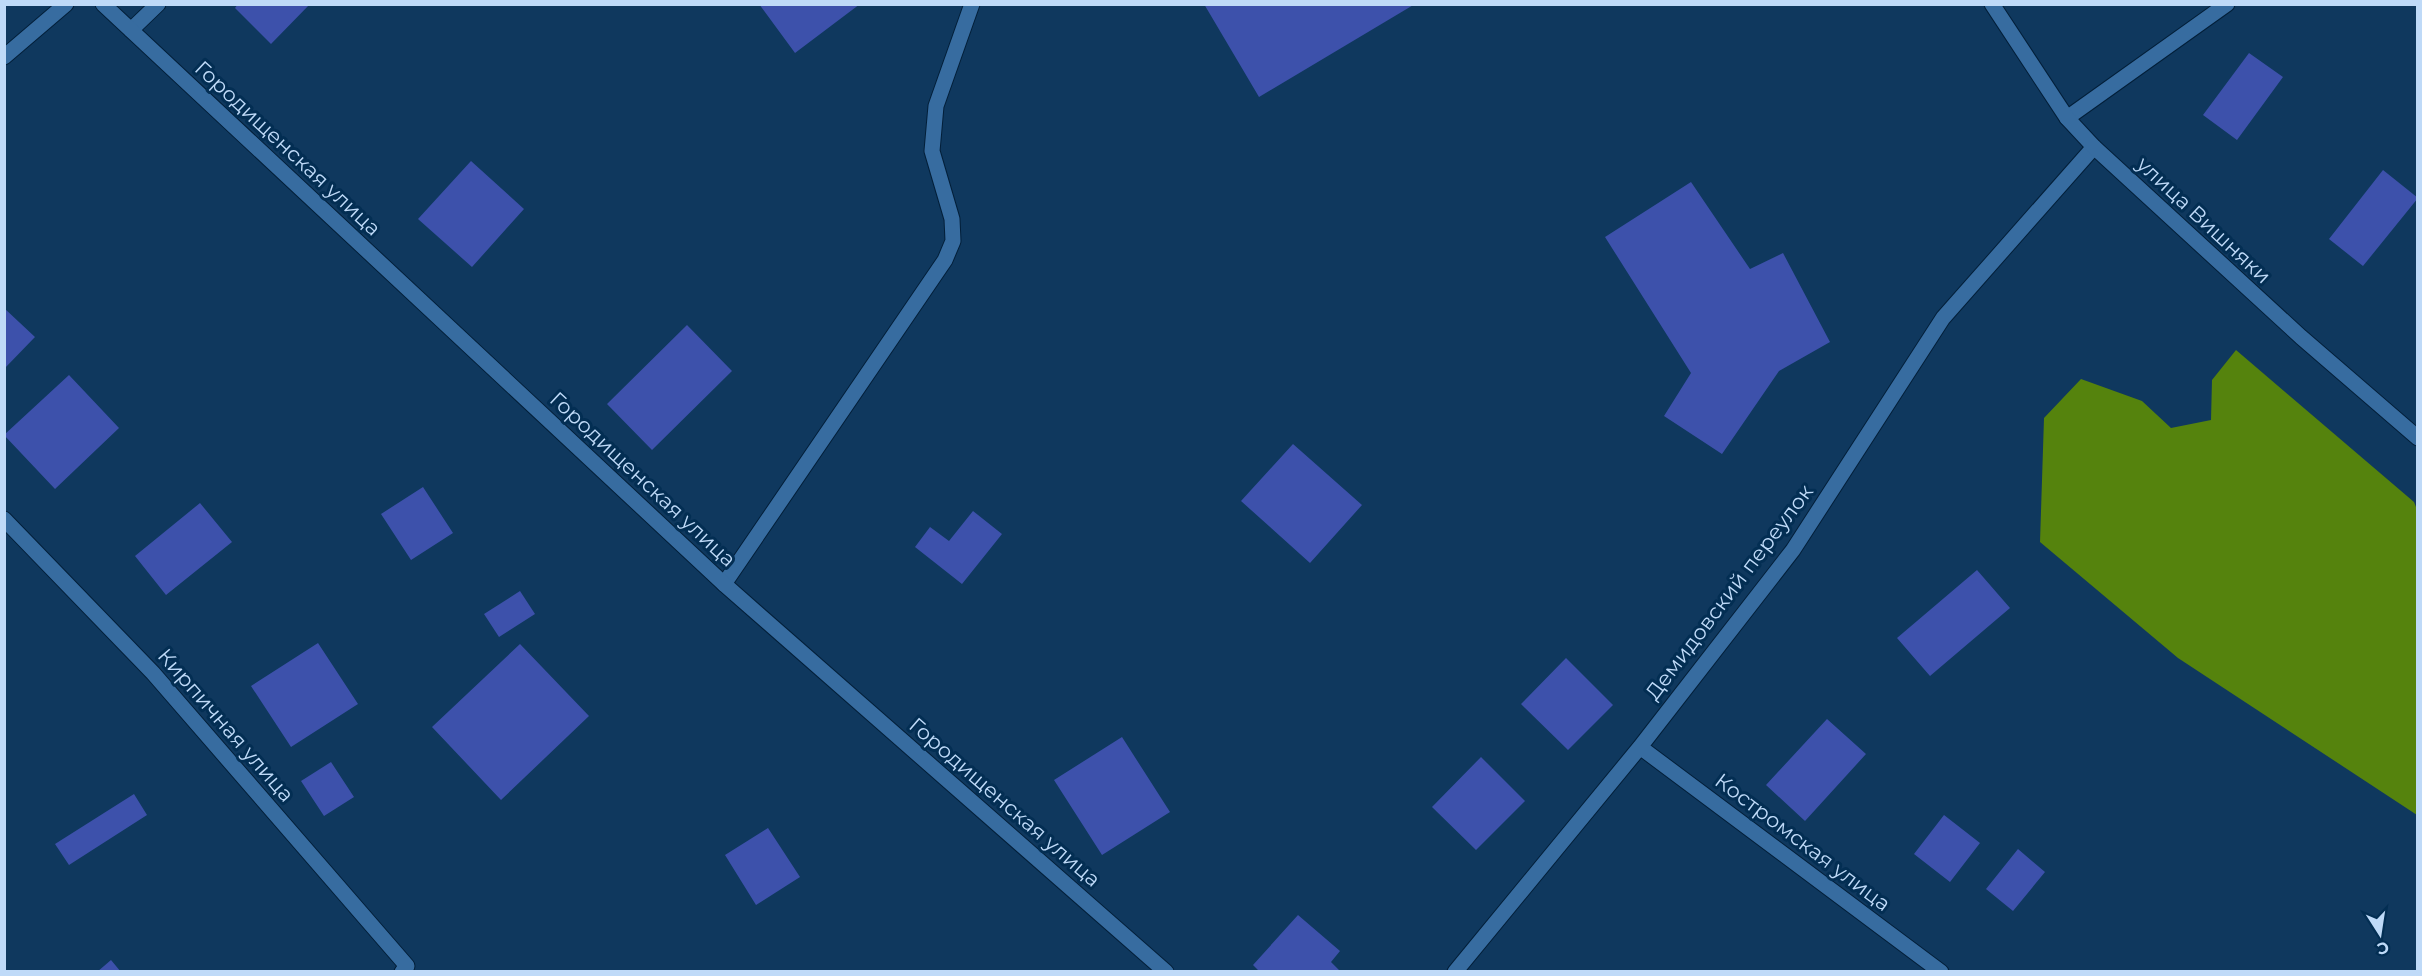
<svg xmlns="http://www.w3.org/2000/svg" width="2422" height="976" font-family="Montserrat,sans-serif">
<style>
.forest{fill:#55830d}
.building{fill:#3d51ab}
.lines{fill:none;stroke-linecap:round;stroke-linejoin:round}
.service-casing{stroke:#031f39;stroke-width:17}
.minor-casing{stroke:#031f39;stroke-width:17}
.tertiary-casing{stroke:#031f39;stroke-width:17}
.service{stroke:#376ca0;stroke-width:15}
.minor{stroke:#376ca0;stroke-width:15}
.tertiary{stroke:#376ca0;stroke-width:15}
.labels{text-anchor:middle;dominant-baseline:central;stroke-width:6;stroke-linejoin:round;paint-order:stroke}
.street-label{font-size:21px;fill:#bfdaf8;stroke:#032e53}
</style>
<rect width="100%" height="100%" fill="#0f385e"/>
<path class="forest" d="M 2236,350 L 2414,502 L 2418,512 L 2417,815 L 2178,658 L 2040,542 L 2044,418 L 2081,379 L 2142,401 L 2171,428 L 2211,420 L 2212,380 Z"/>
<path class="building" d="M 238,4 L 310,4 L 271,44 L 235,8 Z
M 759,4 L 860,4 L 795,53 Z
M 1204,4 L 1415,4 L 1259,97 Z
M 2249,53 L 2283,77 L 2237,140 L 2203,115 Z
M 471,161 L 524,209 L 472,267 L 418,219 Z
M 2383,170 L 2418,198 L 2363,266 L 2329,239 Z
M 1691,182 L 1750,269 L 1783,253 L 1830,342 L 1779,371 L 1722,454 L 1664,416 L 1691,373 L 1605,237 Z
M 4,308 L 35,337 L 4,369 Z
M 687,325 L 732,371 L 652,450 L 607,404 Z
M 69,375 L 119,428 L 55,489 L 4,435 Z
M 1293,444 L 1362,505 L 1310,563 L 1241,501 Z
M 423,487 L 453,533 L 411,560 L 381,514 Z
M 200,503 L 232,542 L 166,595 L 135,556 Z
M 973,511 L 1002,534 L 962,584 L 915,547 L 930,527 L 949,541 Z
M 1977,570 L 2010,608 L 1930,676 L 1897,638 Z
M 520,591 L 535,614 L 499,637 L 484,614 Z
M 318,643 L 358,704 L 291,747 L 251,686 Z
M 520,644 L 589,716 L 501,800 L 432,727 Z
M 1566,658 L 1613,705 L 1568,750 L 1521,704 Z
M 1827,719 L 1866,754 L 1805,821 L 1766,785 Z
M 1122,737 L 1170,812 L 1102,855 L 1054,780 Z
M 1481,757 L 1525,801 L 1476,850 L 1432,807 Z
M 331,762 L 354,797 L 324,816 L 301,781 Z
M 134,794 L 147,815 L 69,865 L 55,844 Z
M 1944,815 L 1980,843 L 1950,882 L 1914,854 Z
M 768,828 L 800,877 L 756,905 L 725,855 Z
M 2018,849 L 2045,872 L 2013,911 L 1986,889 Z
M 1298,915 L 1340,951 L 1331,962 L 1341,972 L 1260,972 L 1253,965 Z
M 111,960 L 121,972 L 97,972 Z"/>
<g class="lines">
<defs>
<path id="service" d="M 131,30 L 158,4
M 724,584 L 945,260 L 953,241 L 952,219 L 932,151 L 936,106 L 972,4"/>
<path id="minor" d="M 103,4 L 724,584 L 1166,972
M 4,57 L 66,4
M 2067,118 L 2227,4
M 4,519 L 153,673 L 407,966 L 402,972
M 1640,747 L 1941,972
M 1455,972 L 1640,747 L 1793,550 L 1943,318 L 2094,147"/>
<path id="tertiary" d="M 1992,4 L 2067,118 L 2094,147 L 2301,337 L 2418,438"/>
</defs>
<use href="#service" class="service-casing"/>
<use href="#minor" class="minor-casing"/>
<use href="#tertiary" class="tertiary-casing"/>
<use href="#service" class="service"/>
<use href="#minor" class="minor"/>
<use href="#tertiary" class="tertiary"/>
</g>
<g class="labels">
<g class="street-label">
<text transform="translate(288 148) rotate(43)">Городищенская улица</text>
<text transform="translate(2204 220) rotate(43)">улица Вишняки</text>
<text transform="translate(643 479) rotate(43)">Городищенская улица</text>
<text transform="translate(1729 592) rotate(-53)">Демидовский переулок</text>
<text transform="translate(226 725) rotate(49)">Кирпичная улица</text>
<text transform="translate(1005 802) rotate(41)">Городищенская улица</text>
<text transform="translate(1803 842) rotate(37)">Костромская улица</text>
</g>
</g>
<rect width="2422" height="976" fill="none" stroke="#bfdaf8" stroke-width="12"/>
<g transform="translate(2380 934) rotate(168)" stroke="#032e53" stroke-width="4.5" paint-order="stroke">
<path d="M0-4.5L10 22L0 15L-10 22Z" fill="#bfdaf8"/>
<text y="-9" font-size="16" font-weight="bold" text-anchor="middle" fill="#bfdaf8">С</text>
</g>
</svg>
